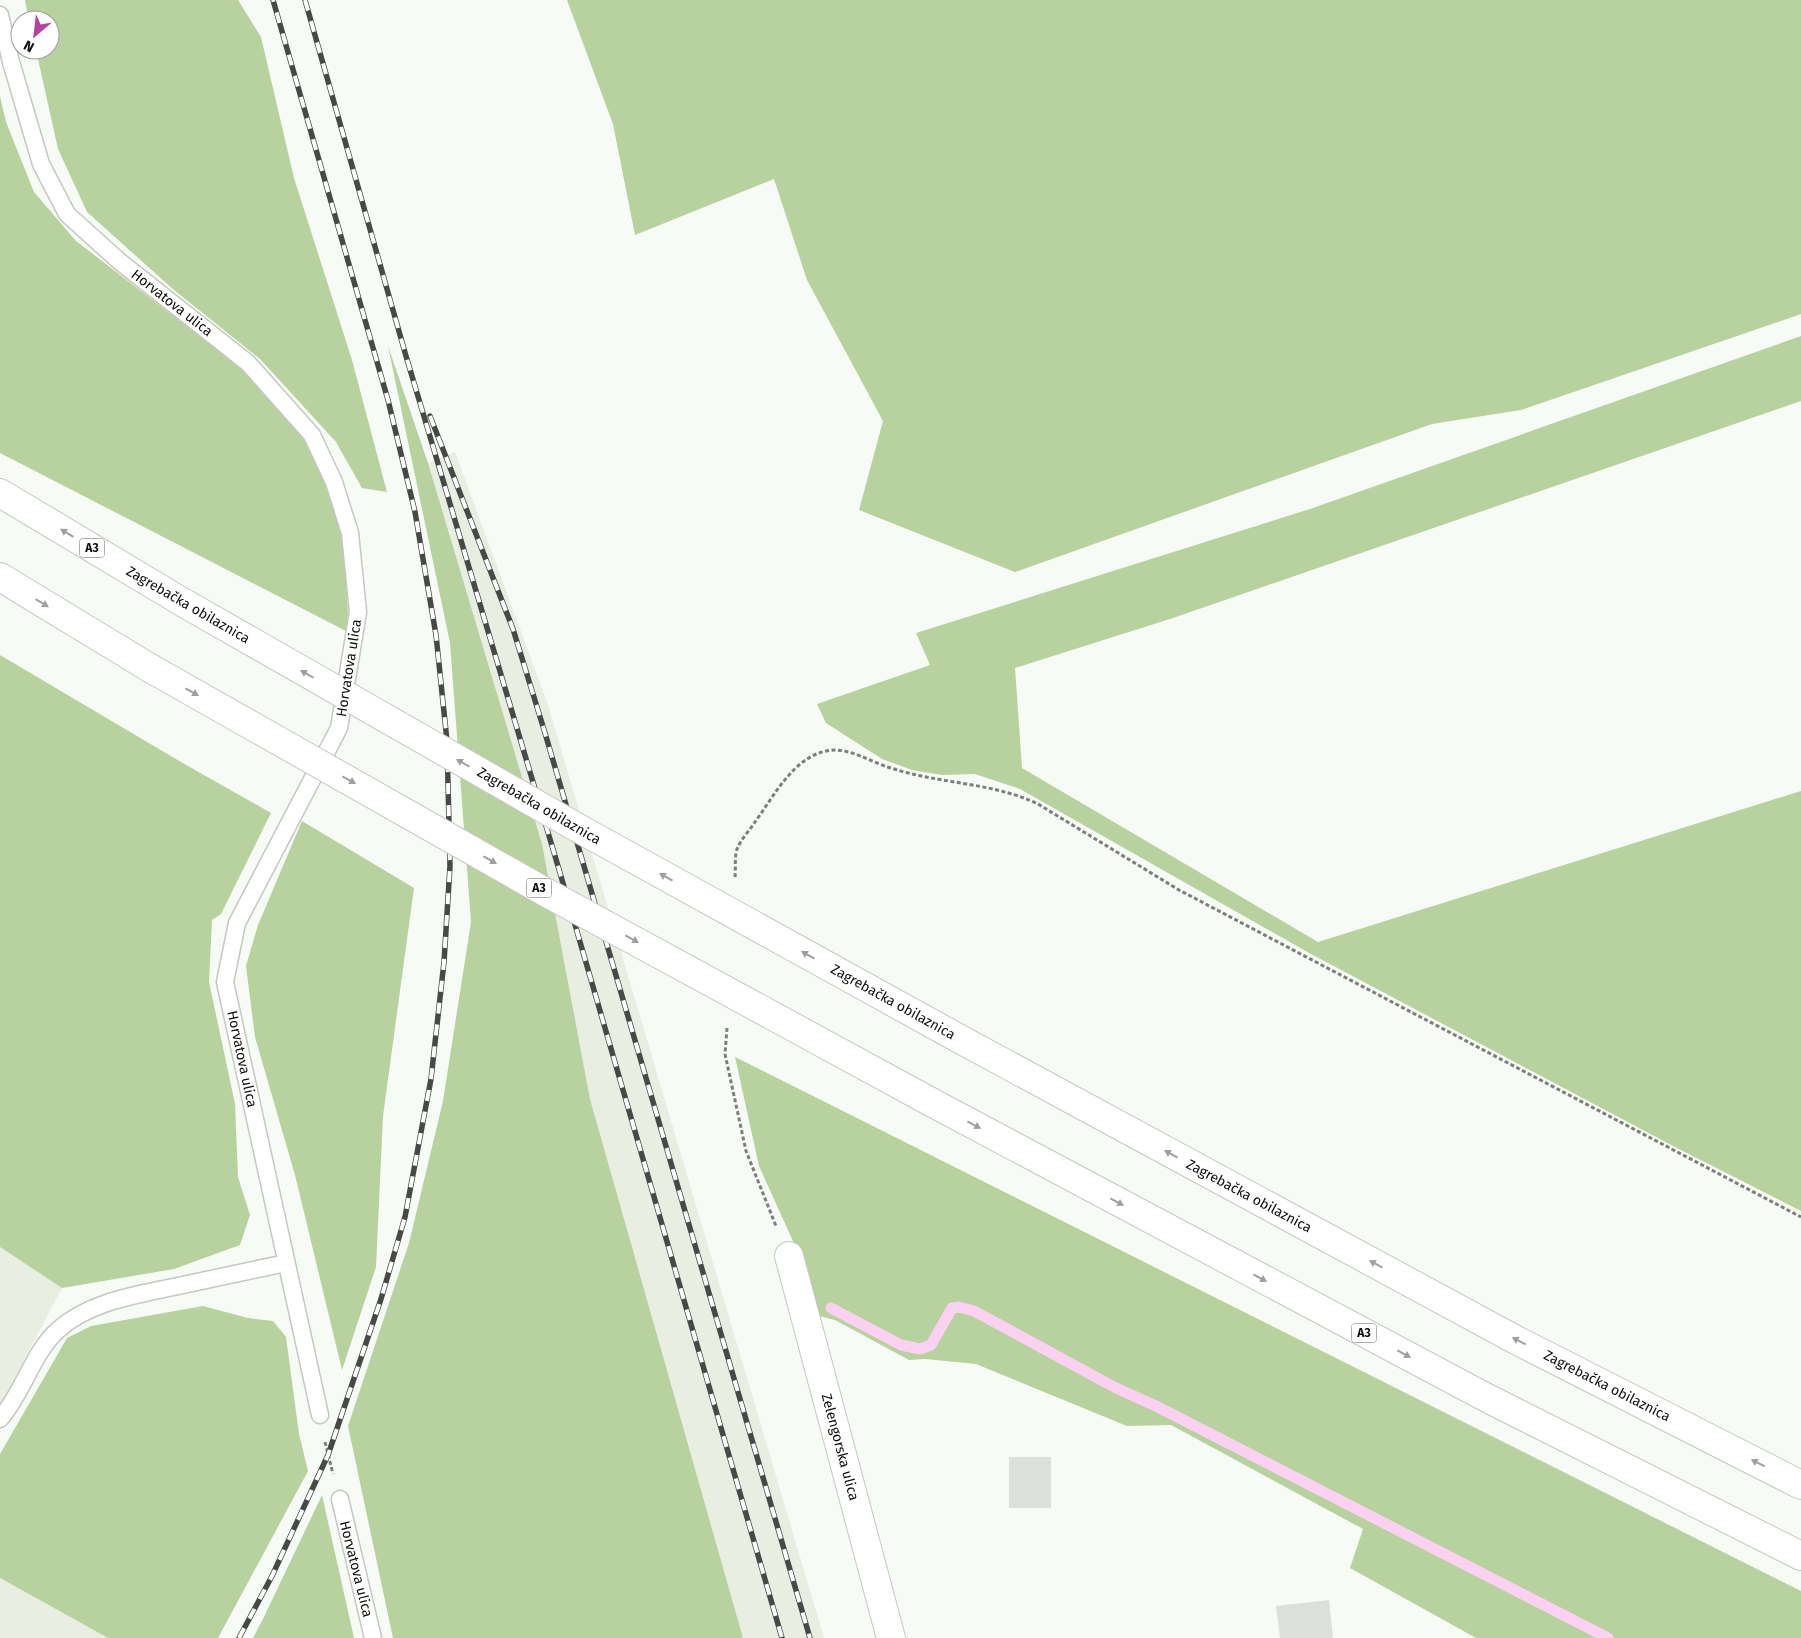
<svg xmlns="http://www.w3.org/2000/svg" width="1801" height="1638" font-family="'Fira Sans',sans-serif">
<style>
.built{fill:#e8eee2}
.green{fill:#b7d19f}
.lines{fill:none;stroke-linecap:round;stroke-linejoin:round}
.stream{stroke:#fbd1f1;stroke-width:11}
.building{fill:#dde0da}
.service-casing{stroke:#c5c8c2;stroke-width:19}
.minor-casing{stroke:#c5c8c2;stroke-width:30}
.motorway-casing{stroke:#c5c8c2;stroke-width:30}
.path{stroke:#7d7f7b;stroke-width:3;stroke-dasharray:4 2.5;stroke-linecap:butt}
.service{stroke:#fff;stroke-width:16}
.minor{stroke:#fff;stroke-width:28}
.motorway{stroke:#fff;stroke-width:28}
.rail-casing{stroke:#474946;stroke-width:5.5}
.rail{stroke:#fff;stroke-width:4;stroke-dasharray:11;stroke-linecap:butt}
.motorway-bridge-casing{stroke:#c5c8c2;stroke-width:30;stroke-linecap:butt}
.motorway-bridge{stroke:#fff;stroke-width:28}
.oneway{fill:#9e9f9e}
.labels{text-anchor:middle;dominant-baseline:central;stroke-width:4;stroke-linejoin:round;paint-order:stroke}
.shield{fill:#fff;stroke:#565655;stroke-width:1}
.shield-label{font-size:12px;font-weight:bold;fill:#0d0e0c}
.street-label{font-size:14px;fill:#0d0e0c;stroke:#fff}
</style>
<rect width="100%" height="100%" fill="#f7fbf5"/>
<path class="built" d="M 455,452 L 548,705 L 824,1638 L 743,1638 L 590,1099 L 542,844 L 428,463 Z
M 0,1247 L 62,1288 L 0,1406 Z
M 0,1578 L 108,1638 L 0,1638 Z"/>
<path class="green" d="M 25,0 L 238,0 L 261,37 L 294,178 L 352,360 L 387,492 L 362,488 L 336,442 L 260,359 L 174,290 L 87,212 L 58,149 L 36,50 L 50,50 L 50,20 L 29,20 Z
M 567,0 L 1801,0 L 1801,314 L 1521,410 L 1432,424 L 1015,572 L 859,510 L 883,421 L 807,280 L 774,179 L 635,235 L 613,124 Z
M 0,96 L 6,122 L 34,192 L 76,241 L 241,368 L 306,442 L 329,486 L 344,535 L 348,614 L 346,631 L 0,453 Z
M 1801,336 L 1801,401 L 1173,618 L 1015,668 L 1022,768 L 1318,942 L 1801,791 L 1801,1211 L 1673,1146 L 1311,954 L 1020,789 L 975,774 L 942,775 L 912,770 L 882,759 L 826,723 L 817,704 L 930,665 L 916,633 L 1310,509 Z
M 388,346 L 428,463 L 542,844 L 590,1099 L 743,1638 L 393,1638 L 348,1426 L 409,1243 L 443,1101 L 471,922 L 450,643 Z
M 0,655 L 181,762 L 271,813 L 221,914 L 212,920 L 209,982 L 235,1104 L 238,1177 L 250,1215 L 240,1245 L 174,1269 L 62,1288 L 0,1247 Z
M 302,821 L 414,888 L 383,1116 L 376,1267 L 342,1370 L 295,1175 L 255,1037 L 246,966 L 258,925 Z
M 735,1057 L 1801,1591 L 1801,1638 L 1476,1638 L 1350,1568 L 1363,1529 L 1171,1425 L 1127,1426 L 976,1364 L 925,1359 L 909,1360 L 835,1320 L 811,1314 L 797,1250 L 759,1166 Z
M 203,1306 L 248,1318 L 273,1321 L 286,1337 L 299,1434 L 308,1471 L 218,1638 L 108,1638 L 0,1578 L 0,1454 L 67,1338 L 91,1326 Z
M 322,1495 L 354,1638 L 253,1638 L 263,1619 Z"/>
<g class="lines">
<path class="stream" d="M 831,1308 L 901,1345 L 920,1349 L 931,1345 L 952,1308 L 959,1307 L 974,1311 L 1116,1388 L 1156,1406 L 1608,1638"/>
</g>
<path class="building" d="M 1009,1457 L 1051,1457 L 1051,1508 L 1009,1508 Z
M 1329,1600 L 1333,1638 L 1280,1638 L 1276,1606 Z"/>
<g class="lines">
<defs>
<path id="service" d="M 0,15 L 11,62 L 41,164 L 67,214 L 119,261 L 248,363 L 312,435 L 334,482 L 350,533 L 358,612 L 339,728 L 237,923 L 225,982 L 320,1415
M 0,1419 C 23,1393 33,1352 58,1330 C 90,1301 137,1295 178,1286 C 214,1278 250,1271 286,1263
M 340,1499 L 373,1638"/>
<path id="minor" d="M 789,1256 L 891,1638"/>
<path id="motorway" d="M 0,493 L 184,603
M 0,577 L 150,668
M 958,1038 L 1516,1340 L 1801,1485
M 931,1102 L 1487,1398 L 1801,1556"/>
</defs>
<use href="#service" class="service-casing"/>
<use href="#minor" class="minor-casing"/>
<use href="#motorway" class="motorway-casing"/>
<path class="path" d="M 735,877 C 736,868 734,854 738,847 C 742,838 750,830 755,822 C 774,796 793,758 826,751 C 848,746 870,762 891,768 C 939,784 992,782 1038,804 L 1179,890 L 1801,1217
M 727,1028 L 725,1054 L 746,1151 L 776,1226
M 325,1442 L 333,1474"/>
<use href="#service" class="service"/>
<use href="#minor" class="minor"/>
<use href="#motorway" class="motorway"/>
<defs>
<path id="rail" d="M 305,0 L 406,356 L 558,866 L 782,1638
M 430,416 L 513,629 L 545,733 L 810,1638
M 239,1638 L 272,1576 L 328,1455 L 381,1299 L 405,1217 L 431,1079 L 444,962 L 450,866 L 447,741 L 436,635 L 415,512 L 388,400 L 273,0"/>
</defs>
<use href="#rail" class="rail-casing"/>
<use href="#rail" class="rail"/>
<defs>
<path id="motorway-bridge" d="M 184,603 L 578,828 L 958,1038
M 150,668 L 547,893 L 931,1102"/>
</defs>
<use href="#motorway-bridge" class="motorway-bridge-casing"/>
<use href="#motorway-bridge" class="motorway-bridge"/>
</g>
<defs><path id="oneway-solid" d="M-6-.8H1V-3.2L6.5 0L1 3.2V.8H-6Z" transform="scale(1.25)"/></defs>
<g class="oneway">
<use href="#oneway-solid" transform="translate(67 533) rotate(-149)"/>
<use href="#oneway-solid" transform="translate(42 603) rotate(31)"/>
<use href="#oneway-solid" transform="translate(307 674) rotate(-150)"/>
<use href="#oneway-solid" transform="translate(192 692) rotate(29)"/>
<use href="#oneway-solid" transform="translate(463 763) rotate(-150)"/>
<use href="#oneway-solid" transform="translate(349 780) rotate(29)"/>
<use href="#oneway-solid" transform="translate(490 860) rotate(29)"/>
<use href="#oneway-solid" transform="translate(666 877) rotate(-151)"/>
<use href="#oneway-solid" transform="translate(632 939) rotate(29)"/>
<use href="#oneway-solid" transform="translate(808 955) rotate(-151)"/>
<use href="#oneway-solid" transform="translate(974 1125) rotate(28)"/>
<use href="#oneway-solid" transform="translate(1171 1154) rotate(-151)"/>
<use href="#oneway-solid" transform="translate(1117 1202) rotate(28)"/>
<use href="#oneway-solid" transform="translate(1376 1264) rotate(-152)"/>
<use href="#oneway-solid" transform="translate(1260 1278) rotate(28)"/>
<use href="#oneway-solid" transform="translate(1519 1341) rotate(-153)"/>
<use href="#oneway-solid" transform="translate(1404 1354) rotate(28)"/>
<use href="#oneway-solid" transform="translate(1758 1463) rotate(-153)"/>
</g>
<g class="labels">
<g class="shield">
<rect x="79.5" y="538.5" width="25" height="19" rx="4"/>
<rect x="526.5" y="878.5" width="25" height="19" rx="4"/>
<rect x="1351.5" y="1323.5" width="25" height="19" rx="4"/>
</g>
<g class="shield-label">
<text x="92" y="548">A3</text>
<text x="539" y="888">A3</text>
<text x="1364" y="1333">A3</text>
</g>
<g class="street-label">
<text transform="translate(172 303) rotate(38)">Horvatova ulica</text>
<text transform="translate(188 605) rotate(30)">Zagrebačka obilaznica</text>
<text transform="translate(349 668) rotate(-81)">Horvatova ulica</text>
<text transform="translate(539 806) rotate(30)">Zagrebačka obilaznica</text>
<text transform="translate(893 1002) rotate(29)">Zagrebačka obilaznica</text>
<text transform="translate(242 1059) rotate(78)">Horvatova ulica</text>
<text transform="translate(1249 1196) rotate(28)">Zagrebačka obilaznica</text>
<text transform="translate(1607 1386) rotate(27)">Zagrebačka obilaznica</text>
<text transform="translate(840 1447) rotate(75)">Zelengorska ulica</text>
<text transform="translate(356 1569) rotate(76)">Horvatova ulica</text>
</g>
</g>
<g transform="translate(35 35) rotate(208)"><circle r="24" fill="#ffffff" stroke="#9e9f9e"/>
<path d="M0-4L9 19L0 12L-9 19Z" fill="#b243a0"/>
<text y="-8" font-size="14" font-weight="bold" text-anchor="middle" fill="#0d0e0c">N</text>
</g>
</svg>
